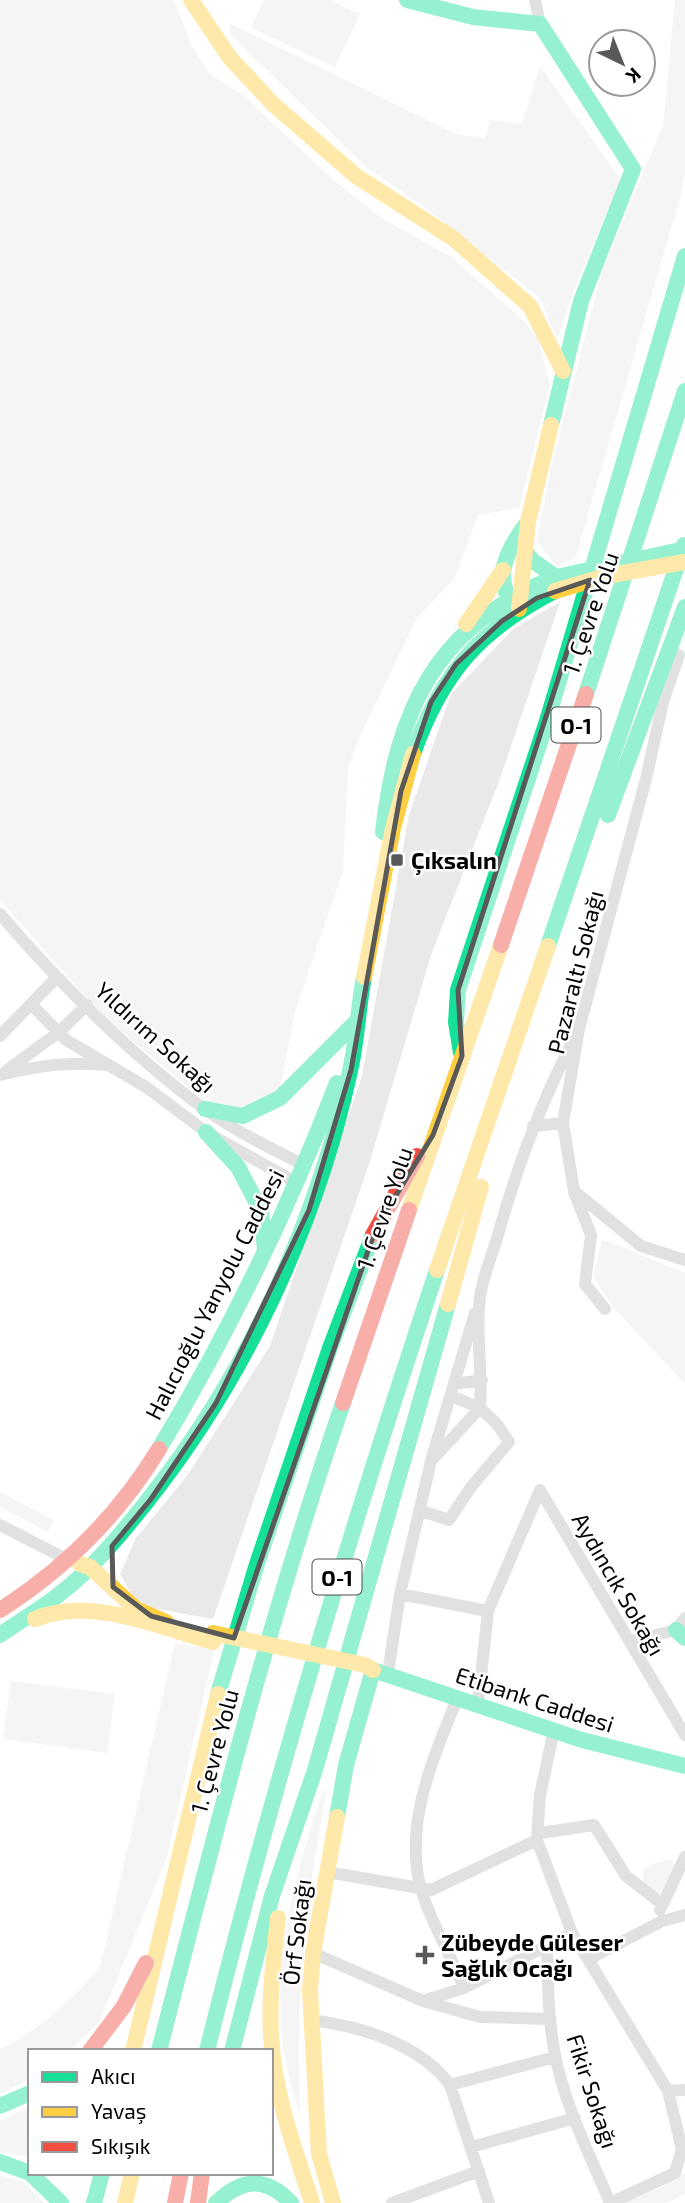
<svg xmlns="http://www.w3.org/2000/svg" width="685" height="2203" font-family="'Exo 2',sans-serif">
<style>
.green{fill:#e9e9e9}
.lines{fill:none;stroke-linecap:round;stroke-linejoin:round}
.street{stroke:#bdbdbd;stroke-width:12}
.fast{stroke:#16e098;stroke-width:16}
.slow{stroke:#ffcf43;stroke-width:16}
.jam{stroke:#f24e42;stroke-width:16}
.fast-bridge{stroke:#16e098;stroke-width:16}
.slow-bridge{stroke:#ffcf43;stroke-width:16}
.marked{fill:none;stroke:#595959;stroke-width:5;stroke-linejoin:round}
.poi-dot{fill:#595959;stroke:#fff;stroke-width:2.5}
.labels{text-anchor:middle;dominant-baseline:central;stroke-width:5;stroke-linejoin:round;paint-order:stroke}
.shield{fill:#fff;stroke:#4c4c4c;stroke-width:2}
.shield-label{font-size:21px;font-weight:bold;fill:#000}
.street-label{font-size:23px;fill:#000;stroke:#fff}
.poi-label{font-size:23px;font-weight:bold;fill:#000;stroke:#fff;text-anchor:start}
</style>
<rect width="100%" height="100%" fill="#fff"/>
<path class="green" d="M 0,0 L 174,0 L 192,47 L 211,75 L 242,94 L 330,177 L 383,219 L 453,258 L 525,322 L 538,339 L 550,385 L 519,508 L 478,515 L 454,579 L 417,618 L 359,738 L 348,768 L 343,871 L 296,1008 L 280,1089 L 262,1106 L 219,1113 L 103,1016 L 0,900 Z
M 264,0 L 330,0 L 360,14 L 335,67 L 251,28 Z
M 675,0 L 685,0 L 685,172 L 681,194 L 576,556 L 557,567 L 537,541 L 551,468 L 602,272 L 663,125 Z
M 229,23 L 456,134 L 485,139 L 490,120 L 522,124 L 540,66 L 621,180 L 575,288 L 557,340 L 540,298 L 422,205 L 366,167 L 231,35 Z
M 560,602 L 501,776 L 431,955 L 369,1164 L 213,1619 L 152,1608 L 134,1599 L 120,1574 L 136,1538 L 187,1476 L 270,1346 L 362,1076 L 409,815 L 451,694 L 513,629 Z
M 602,1239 L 685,1273 L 685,1384 L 613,1307 L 593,1277 Z
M 0,1492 L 54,1520 L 48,1532 L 0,1507 Z
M 175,1643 L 214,1650 L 167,1857 L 99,2023 L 69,2051 L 30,2051 L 30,2079 L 0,2094 L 0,2049 C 37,2032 72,1999 100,1968 Z
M 11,1681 L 115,1694 L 107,1753 L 3,1739 Z
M 327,1789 C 306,1901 295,1998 300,2112 C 260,2010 288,1893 322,1794 Z
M 669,1860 L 678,1867 L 663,1895 L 643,1888 L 643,1870 L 655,1863 Z
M 30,2106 L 30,2157 L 0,2152 L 0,2121 Z
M 685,2172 L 685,2194 L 666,2203 L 621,2203 L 658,2189 Z
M 0,2176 L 24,2182 L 44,2203 L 0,2203 Z"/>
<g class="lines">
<path class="street" d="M 535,0 L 540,24
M 679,655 L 663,702 L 646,779 L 579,1029 L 563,1123 L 574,1191 L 641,1246 L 685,1260
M 0,914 C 58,982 134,1058 206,1110 C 237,1132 270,1148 304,1165
M 31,1004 L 66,1040 L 146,1087 L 206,1132 L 297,1183
M 0,1036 L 57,977
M 6,1071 L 59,1032 L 87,1005
M 0,1075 C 37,1066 69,1061 107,1065
M 533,1126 L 563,1123
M 574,1192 L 591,1235 L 585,1284 L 605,1309
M 454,1384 L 482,1380
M 432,1457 L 475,1313
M 540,1490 L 685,1735
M 419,1510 L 449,1520 L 471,1487 L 509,1442 L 497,1424 L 480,1408 C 483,1371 475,1334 480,1297 C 483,1276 492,1255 498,1235 C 517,1167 540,1104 573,1041
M 0,1525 L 70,1561
M 400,1594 L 488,1611 L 540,1490
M 631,1641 L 676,1630 L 685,1618
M 388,1673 L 400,1594 L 431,1461 L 480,1408 L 451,1396
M 458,1697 C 434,1756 403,1824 421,1889 C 430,1921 452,1957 464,1988
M 478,1704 L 488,1611
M 554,1730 L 540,1795 L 537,1840 L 572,1933 L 668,2091 L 682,2149 L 675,2173 L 610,2203
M 540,1833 L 594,1825 L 626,1876 L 662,1904
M 327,1872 L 431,1890 L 537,1840
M 660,1910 L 685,1857
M 547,1946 C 548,1982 548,2019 555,2055 C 565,2106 590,2155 610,2203
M 313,1953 L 423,2001 L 480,2017 L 550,2019
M 589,1959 L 662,1921 L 685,1915
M 423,2001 L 464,1988 L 572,1933
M 311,2020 C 360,2026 420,2044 450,2085 L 489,2203
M 450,2085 L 555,2057
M 668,2091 L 685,2090
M 471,2147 L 575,2118
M 392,2203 L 479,2171"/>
<path class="fast" d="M 407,0 L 473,17 L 540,24 L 633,169 L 581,301 L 551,425
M 524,550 L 533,561 L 556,577
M 514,604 C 492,579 507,551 524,527
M 586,694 L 685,391
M 413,754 C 441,674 479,630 555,591
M 608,815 L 685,607
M 383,832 C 397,709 436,625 556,577
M 548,946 L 684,545
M 461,1053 L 456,1022 L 458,990 L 547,721 L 685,256
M 205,1109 L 243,1116 L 280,1098 L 356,1022
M 206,1132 L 238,1167 L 261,1211 L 265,1250
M 159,1449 C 229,1333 288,1210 337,1083
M 676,1630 L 685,1638
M 0,1635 C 20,1621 42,1608 61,1593 C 94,1567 122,1533 148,1500 C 246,1376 316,1225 350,1071 C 357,1041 358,1008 364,977
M 218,1694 L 257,1564 L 330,1348 L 373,1235
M 337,1817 L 346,1765 L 373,1670 L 582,1740 L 685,1766
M 159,2051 C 215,1833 270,1615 343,1403
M 207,2051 C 272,1787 351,1528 437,1270
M 232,2051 L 272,1896 L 315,1770 L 448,1304
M 0,2106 L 30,2093
M 0,2162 L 30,2173
M 30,2173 L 61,2203
M 94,2203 L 102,2173
M 216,2203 C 242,2178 266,2176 291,2203"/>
<path class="slow" d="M 191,0 L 230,58 L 274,105 L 356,176 L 454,239 L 530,306 L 563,371
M 519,609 L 528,522 L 551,425
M 466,624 L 503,570
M 364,977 L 393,828 L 413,754
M 409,1210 L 501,945
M 437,1270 L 548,946
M 448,1304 L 481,1187
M 80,1564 L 90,1567 L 136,1609 L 166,1622
M 35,1619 C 91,1596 158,1627 213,1642
M 278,1918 C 273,1964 267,2011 273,2058 C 279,2108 297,2155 312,2203
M 133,2051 L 218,1694
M 125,2203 L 132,2173
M 333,2203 L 319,2154 L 310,1990 L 313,1953 L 337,1817"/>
<path class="jam" d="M 501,945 L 586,694
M 373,1235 L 417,1156
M 343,1403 L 409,1210
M 0,1610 C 66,1568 118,1516 159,1449
M 90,2051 L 124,2006 L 146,1963
M 175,2203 L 181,2173
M 198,2203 L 202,2173"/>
<path class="fast-bridge" d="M 556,577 L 685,549"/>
<path class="slow-bridge" d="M 555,591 L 606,576 L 685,562
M 213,1633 L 365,1665 L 373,1670"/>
</g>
<path d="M0 0H685V2203H0ZM 590,580 L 458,990 L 462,1056 L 433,1135 L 376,1228 L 234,1638 L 151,1616 L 113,1587 L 112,1546 L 151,1499 L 216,1403 L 309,1210 L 351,1070 L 401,791 L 431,702 L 456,664 L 502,621 L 537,598 Z" fill="#fff" fill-opacity=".55" fill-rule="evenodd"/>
<path class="marked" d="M 590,580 L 458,990 L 462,1056 L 433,1135 L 376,1228 L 234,1638 L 151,1616 L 113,1587 L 112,1546 L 151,1499 L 216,1403 L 309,1210 L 351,1070 L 401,791 L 431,702 L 456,664 L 502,621 L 537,598 Z"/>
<g class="poi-dot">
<rect x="390" y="853" width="14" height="14" rx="3.5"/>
<path d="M421.5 1944.5h7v7h7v7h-7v7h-7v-7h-7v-7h7z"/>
</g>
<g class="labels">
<g class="shield">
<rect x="551.5" y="707.5" width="49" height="35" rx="5"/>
<rect x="312.5" y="1559.5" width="49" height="35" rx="5"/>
</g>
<g class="shield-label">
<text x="576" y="725">O-1</text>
<text x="337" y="1577">O-1</text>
</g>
<g class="street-label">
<text transform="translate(590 613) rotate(-71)">1. Çevre Yolu</text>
<text transform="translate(575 972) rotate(-76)">Pazaraltı Sokağı</text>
<text transform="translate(156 1037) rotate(42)">Yıldırım Sokağı</text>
<text transform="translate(384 1208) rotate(-71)">1. Çevre Yolu</text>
<text transform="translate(214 1294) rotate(-63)">Halıcıoğlu Yanyolu Caddesi</text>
<text transform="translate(619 1584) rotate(60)">Aydıncık Sokağı</text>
<text transform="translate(535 1699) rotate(18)">Etibank Caddesi</text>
<text transform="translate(214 1751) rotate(-75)">1. Çevre Yolu</text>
<text transform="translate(296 1932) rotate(-83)">Örf Sokağı</text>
<text transform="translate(593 2091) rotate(72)">Fikir Sokağı</text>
</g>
<g class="poi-label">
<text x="411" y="860">Çıksalın</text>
<text x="441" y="1942">Zübeyde Güleser<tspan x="441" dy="26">Sağlık Ocağı</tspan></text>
</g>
</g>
<rect x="28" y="2049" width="245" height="126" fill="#ffffff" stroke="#999999" stroke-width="2"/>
<rect x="42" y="2072" width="35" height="10" fill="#16e098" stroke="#999999" stroke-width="2"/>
<text x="91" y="2084" font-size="21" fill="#000000">Akıcı</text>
<rect x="42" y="2107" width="35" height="10" fill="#ffcf43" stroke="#999999" stroke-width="2"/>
<text x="91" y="2119" font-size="21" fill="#000000">Yavaş</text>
<rect x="42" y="2142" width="35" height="10" fill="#f24e42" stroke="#999999" stroke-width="2"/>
<text x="91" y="2154" font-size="21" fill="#000000">Sıkışık</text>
<g transform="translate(622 63) rotate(137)"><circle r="33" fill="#ffffff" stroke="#999999" stroke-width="2"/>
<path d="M0-5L12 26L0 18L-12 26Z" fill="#595959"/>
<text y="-10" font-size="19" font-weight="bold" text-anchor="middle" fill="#000000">K</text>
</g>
</svg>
